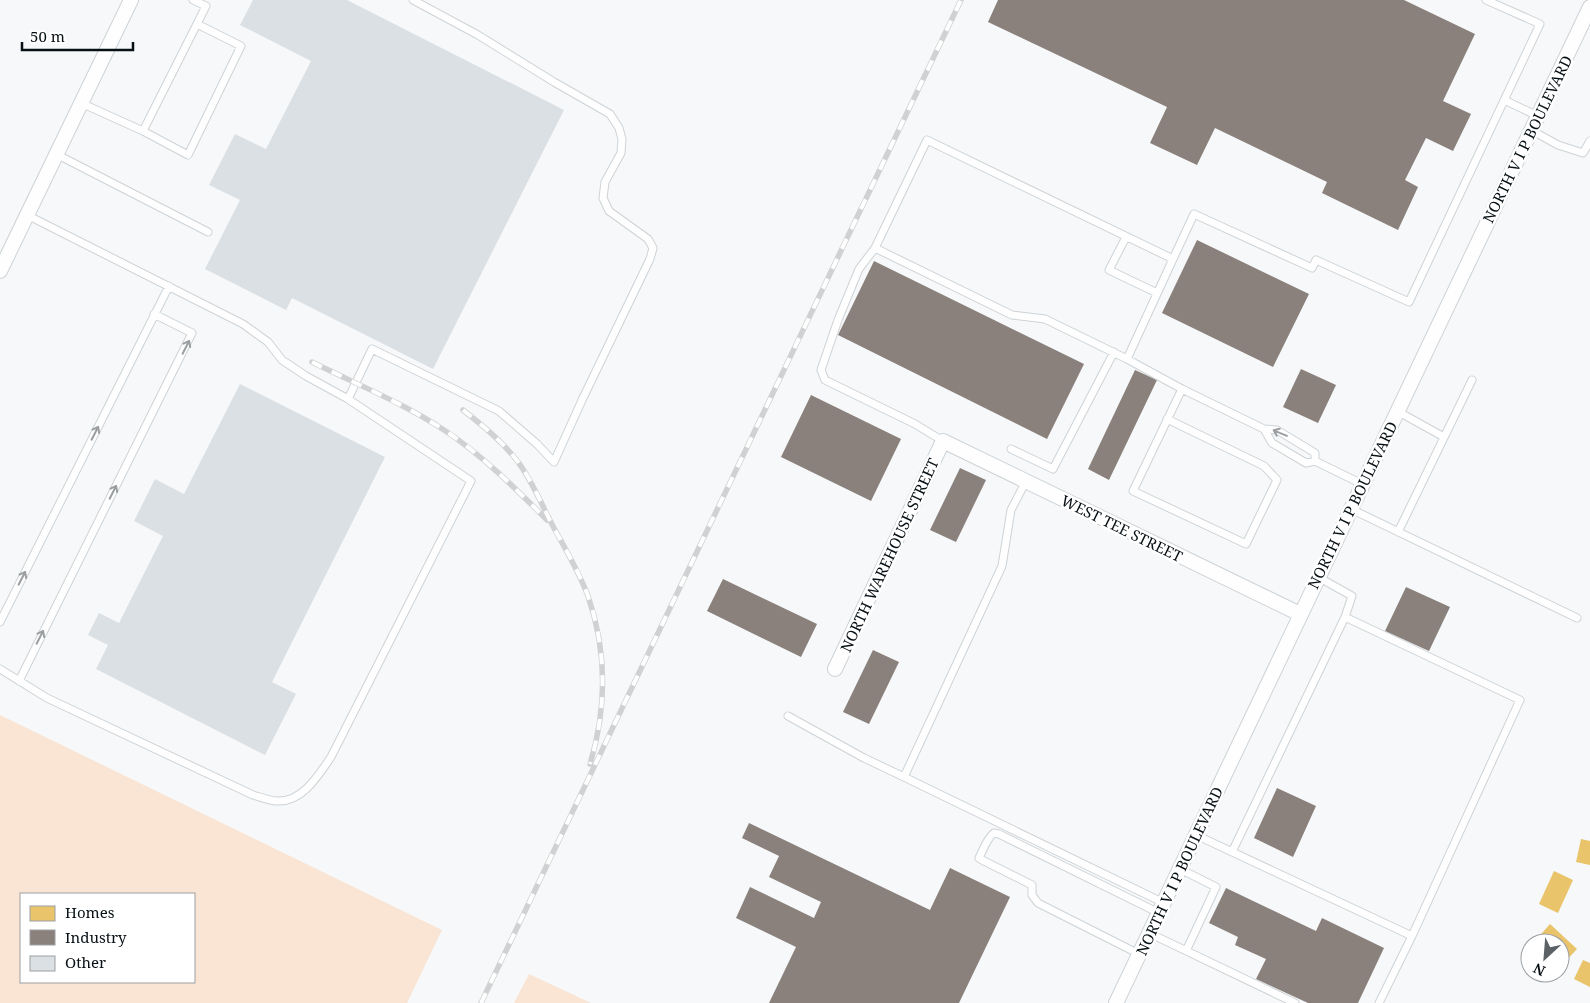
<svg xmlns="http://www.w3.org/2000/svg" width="1590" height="1003" font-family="'Noto Serif',serif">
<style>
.green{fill:#fae5d4;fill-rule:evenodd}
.homes{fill:#e9c46a}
.industry{fill:#8a817c}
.building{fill:#dbe0e4}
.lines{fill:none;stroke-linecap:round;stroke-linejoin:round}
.lane-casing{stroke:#ced3d6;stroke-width:9}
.street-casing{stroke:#ced3d6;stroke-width:16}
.lane{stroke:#fefefe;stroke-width:7}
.street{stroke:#fefefe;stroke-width:14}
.rail-casing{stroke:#d0d1d2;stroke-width:5.5}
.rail{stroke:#fff;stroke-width:4;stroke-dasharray:11;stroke-linecap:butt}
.oneway{stroke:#9b9fa1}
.labels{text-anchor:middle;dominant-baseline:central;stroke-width:5;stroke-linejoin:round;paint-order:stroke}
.street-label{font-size:15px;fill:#071015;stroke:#fff}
</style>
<rect width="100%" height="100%" fill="#f6f8fa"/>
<path class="green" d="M 0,715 L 442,930 L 407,1003 L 0,1003 ZM 21,894 L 194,894 L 194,982 L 21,982 Z
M 529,974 L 591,1003 L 514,1003 Z"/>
<path class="homes" d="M 1581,839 L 1590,841 L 1590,865 L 1576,862 Z
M 1554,871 L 1573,880 L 1558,913 L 1539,904 Z
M 1550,924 L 1577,949 L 1560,967 L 1560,943 L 1539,943 L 1536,940 Z
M 1583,960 L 1590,963 L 1590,987 L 1574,979 Z"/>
<path class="industry" d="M 998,0 L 1404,0 L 1475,34 L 1443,101 L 1471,114 L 1453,151 L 1426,138 L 1405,180 L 1418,187 L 1398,230 L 1322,193 L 1327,182 L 1215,128 L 1197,165 L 1150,143 L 1167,107 L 988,22 Z
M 1197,240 L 1309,294 L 1273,367 L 1162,313 Z
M 874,261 L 1084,364 L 1047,439 L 838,335 Z
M 1301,369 L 1336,385 L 1318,423 L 1283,407 Z
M 1135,370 L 1157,380 L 1109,480 L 1088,469 Z
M 811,395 L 901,439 L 871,501 L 781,457 Z
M 960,468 L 986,480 L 956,542 L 930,530 Z
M 723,579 L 817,624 L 801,657 L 707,611 Z
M 1406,587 L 1450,607 L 1429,651 L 1385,631 Z
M 873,650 L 899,662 L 869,724 L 843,712 Z
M 1277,788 L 1316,806 L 1293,857 L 1254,838 Z
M 749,823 L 930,910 L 950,868 L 1010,897 L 959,1003 L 769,1003 L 796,947 L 736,918 L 750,887 L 814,918 L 821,902 L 769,877 L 779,856 L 742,838 Z
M 1226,888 L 1316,931 L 1322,918 L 1384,948 L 1358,1003 L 1308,1003 L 1256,979 L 1266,959 L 1235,945 L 1238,937 L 1209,923 Z"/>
<path class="building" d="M 253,0 L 347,0 L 564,110 L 433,369 L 292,298 L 286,310 L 205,269 L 240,200 L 209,185 L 235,134 L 266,149 L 311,61 L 240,25 Z
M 240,384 L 385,457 L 272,682 L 296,694 L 265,755 L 96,669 L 108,645 L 88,635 L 99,613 L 119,623 L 163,536 L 134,521 L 155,479 L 184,494 Z"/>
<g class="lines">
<defs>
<path id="lane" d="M 1504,100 L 1538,116
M 81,103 L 143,131 L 206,6 L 193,0
M 1531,130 L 1558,145 L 1583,153 L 1590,141
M 143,131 L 188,155 L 241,46 L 197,24
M 56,154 L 208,232
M 1126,237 L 1109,270 L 1157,293
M 875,248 L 859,269 L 838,320 L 821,370 L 825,380 L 915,424 L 943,441
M 1173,259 L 1194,214 L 1312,268 L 1316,260 L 1409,302 L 1540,24 L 1486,0
M 1127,359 L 1173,259 L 927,140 L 875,248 L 1012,315 L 1045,319 L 1127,359 L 1182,389
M 348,399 L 372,349 L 499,411 L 537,444 L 554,462 L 583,398 L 650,259 L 653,248 L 648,239 L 609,211 L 603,198 L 605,182 L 621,153 L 622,139 L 619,128 L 610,114 L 554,82 L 478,35 L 413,0
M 1397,411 L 1444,437
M 1167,419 L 1264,466 L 1277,480 L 1246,544 L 1133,491 L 1182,389 L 1264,429
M 1011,449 L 1053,469 L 1114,352
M 1315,461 L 1315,453 L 1277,430 L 1264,429 L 1272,443 L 1306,463 L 1315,461 L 1362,484
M 1026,481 L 1011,510 L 1002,566 L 904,777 L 1164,903
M 1351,509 L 1577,618
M 1398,532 L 1472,380
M 1318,577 L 1352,596 L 1345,617 L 1520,700 L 1412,936 L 1379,1003
M 0,622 L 169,286
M 0,669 L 47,698 L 253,795 C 260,797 268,800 276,801 C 302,803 318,776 331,757 L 471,481 L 348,399 L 306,376 L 282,360 L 268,342 L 243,324 L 27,215
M 19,681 L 192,333 L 154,314
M 788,716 L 864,758 L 904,777
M 1196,835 L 1412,936
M 1232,852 L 1345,617
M 1180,869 L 1216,887 L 1186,951
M 1149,933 L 1295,1003
M 1139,954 L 1038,903 L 1032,895 L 1032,885 L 982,860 L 979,858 C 983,850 987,838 994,833 L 999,834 L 1159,913"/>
<path id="street" d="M 0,271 L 131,0
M 835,669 L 943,441 L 1300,614
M 1116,1003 L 1590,7"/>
</defs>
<use href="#lane" class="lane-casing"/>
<use href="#street" class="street-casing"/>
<use href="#lane" class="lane"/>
<use href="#street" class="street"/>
<defs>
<path id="rail" d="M 312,362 C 356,384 403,403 444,430 C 482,455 515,488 547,520
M 463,410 C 482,425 503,442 518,462 C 533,482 542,506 554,528 C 566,550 579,572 588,596 C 607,651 607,708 590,764
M 481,1003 L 961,0"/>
</defs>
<use href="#rail" class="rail-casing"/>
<use href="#rail" class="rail"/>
</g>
<defs><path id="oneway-shaft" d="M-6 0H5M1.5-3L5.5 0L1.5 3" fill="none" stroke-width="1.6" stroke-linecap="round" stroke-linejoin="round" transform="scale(1.25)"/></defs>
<g class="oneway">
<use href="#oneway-shaft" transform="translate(186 347) rotate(-63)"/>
<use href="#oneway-shaft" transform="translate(95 433) rotate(-63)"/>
<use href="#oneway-shaft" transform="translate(1280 433) rotate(-157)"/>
<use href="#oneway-shaft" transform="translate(113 492) rotate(-63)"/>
<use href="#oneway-shaft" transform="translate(22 578) rotate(-63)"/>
<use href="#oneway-shaft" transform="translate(40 637) rotate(-63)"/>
</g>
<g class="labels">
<g class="street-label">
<text transform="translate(1527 139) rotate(-64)">NORTH V I P BOULEVARD</text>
<text transform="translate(1352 505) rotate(-64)">NORTH V I P BOULEVARD</text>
<text transform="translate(1122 528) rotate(26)">WEST TEE STREET</text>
<text transform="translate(889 555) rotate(-65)">NORTH WAREHOUSE STREET</text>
<text transform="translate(1179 871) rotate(-65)">NORTH V I P BOULEVARD</text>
</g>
</g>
<rect x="20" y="893" width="175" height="90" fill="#ffffff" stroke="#9c9fa1"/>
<rect x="30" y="906" width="25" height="15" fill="#e9c46a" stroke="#9c9fa1"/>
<text x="65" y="918" font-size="15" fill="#071015">Homes</text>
<rect x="30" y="930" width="25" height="15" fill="#8a817c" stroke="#9c9fa1"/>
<text x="65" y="943" font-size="15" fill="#071015">Industry</text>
<rect x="30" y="956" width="25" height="15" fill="#dbe0e4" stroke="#9c9fa1"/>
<text x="65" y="968" font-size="15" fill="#071015">Other</text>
<g transform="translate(1545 958) rotate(206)"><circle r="24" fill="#ffffff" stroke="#9c9fa1"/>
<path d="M0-4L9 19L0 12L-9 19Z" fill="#5b6165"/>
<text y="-8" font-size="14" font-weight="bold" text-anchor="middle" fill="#071015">N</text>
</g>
<path d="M22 42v8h111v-8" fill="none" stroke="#071015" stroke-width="2.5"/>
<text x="30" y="42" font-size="15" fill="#071015" stroke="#ffffff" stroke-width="4" paint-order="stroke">50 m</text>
</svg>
